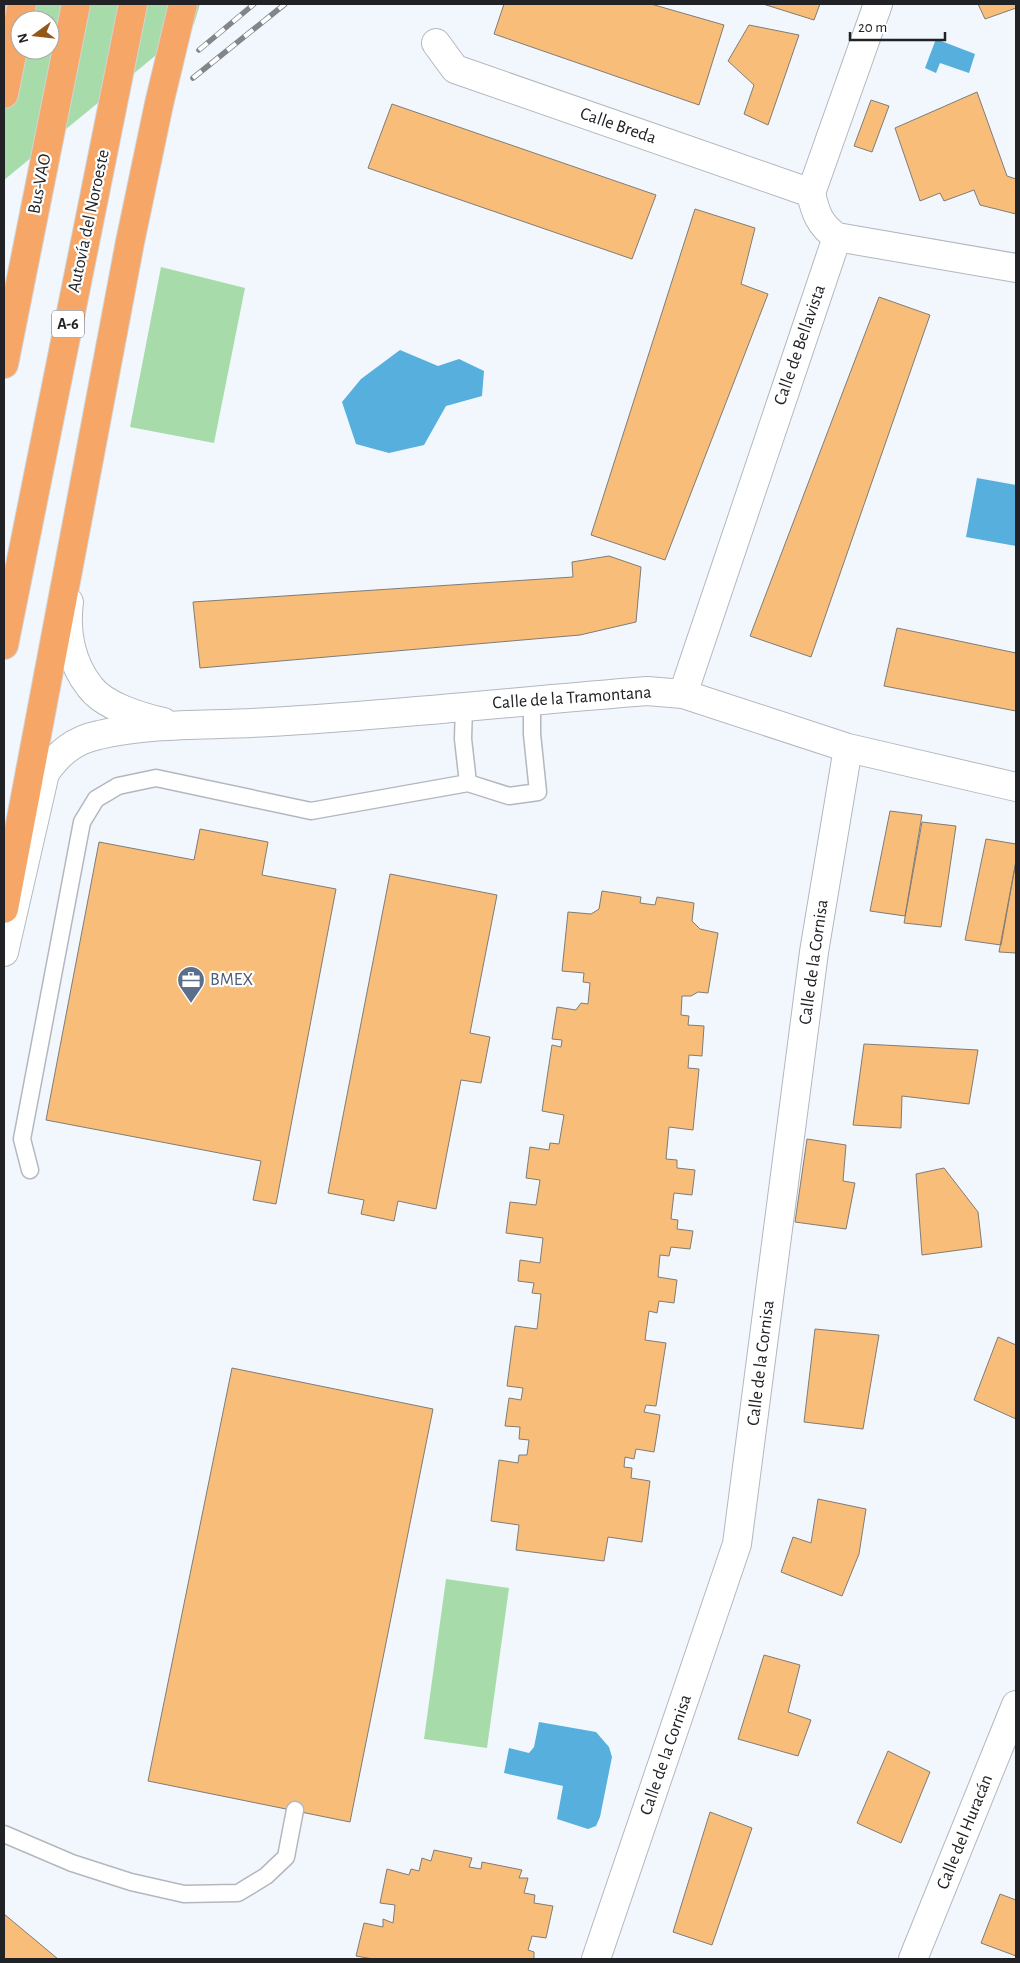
<svg xmlns="http://www.w3.org/2000/svg" width="1020" height="1963" font-family="'Alegreya Sans',sans-serif">
<style>
.green{fill:#a7dcaa;fill-rule:evenodd}
.water{fill:#56afdd}
.building{fill:#f7bd79;stroke:#817c76}
.lines{fill:none;stroke-linecap:round;stroke-linejoin:round}
.service-casing{stroke:#b3b8bf;stroke-width:19}
.minor-casing{stroke:#b3b8bf;stroke-width:30}
.motorway-casing{stroke:#d2d3d3;stroke-width:30}
.service{stroke:#fff;stroke-width:16}
.minor{stroke:#fff;stroke-width:28}
.motorway{stroke:#f6a666;stroke-width:28}
.rail-casing{stroke:#82868a;stroke-width:5.5}
.rail{stroke:#fff;stroke-width:4;stroke-dasharray:11;stroke-linecap:butt}
.labels{text-anchor:middle;dominant-baseline:central;stroke-width:4.5;stroke-linejoin:round;paint-order:stroke}
.shield{fill:#fff;stroke:#636466;stroke-width:1}
.shield-label{font-size:16px;font-weight:bold;fill:#202225}
.street-label{font-size:18px;fill:#202225;stroke:#fff}
.service-label{font-size:18px;fill:#4e5e75;stroke:#fff;text-anchor:start}
</style>
<rect width="100%" height="100%" fill="#f1f7fd"/>
<path class="green" d="M 4,4 L 200,4 L 194,24 L 4,180 ZM 20,20 L 50,20 L 50,50 L 20,50 Z
M 161,267 L 245,288 L 214,443 L 130,427 Z
M 446,1579 L 509,1588 L 487,1748 L 424,1739 Z"/>
<path class="water" d="M 936,39 L 975,54 L 969,73 L 940,63 L 936,73 L 925,68 Z
M 400,350 L 438,366 L 459,359 L 484,371 L 482,396 L 446,406 L 424,445 L 389,453 L 356,444 L 342,402 L 361,379 Z
M 977,478 L 1016,485 L 1016,546 L 966,537 Z
M 539,1722 L 596,1732 L 609,1747 L 612,1757 L 600,1817 L 596,1826 L 588,1829 L 557,1819 L 563,1786 L 504,1773 L 509,1748 L 529,1753 L 534,1747 Z"/>
<path class="building" d="M 504,4 L 651,4 L 724,25 L 699,105 L 494,34 Z
M 763,4 L 820,4 L 814,20 Z
M 978,4 L 1016,4 L 1016,8 L 985,19 Z
M 749,25 L 799,35 L 768,125 L 744,114 L 754,85 L 728,61 Z
M 977,92 L 1007,176 L 1016,179 L 1016,214 L 980,205 L 974,190 L 944,201 L 940,193 L 920,201 L 895,128 Z
M 871,100 L 889,106 L 872,152 L 854,146 Z
M 392,104 L 656,195 L 632,259 L 368,168 Z
M 695,209 L 755,228 L 741,284 L 768,294 L 665,560 L 591,535 Z
M 879,297 L 930,315 L 811,657 L 750,636 Z
M 609,556 L 641,567 L 636,622 L 580,635 L 200,668 L 193,602 L 573,577 L 572,562 Z
M 897,628 L 1016,653 L 1016,711 L 884,686 Z
M 890,811 L 922,815 L 905,916 L 870,911 Z
M 922,822 L 956,826 L 941,927 L 904,923 Z
M 200,829 L 268,842 L 262,875 L 336,889 L 276,1204 L 253,1200 L 261,1161 L 46,1120 L 99,842 L 194,860 Z
M 986,839 L 1016,844 L 1016,861 L 1001,945 L 965,940 Z
M 1016,861 L 1016,953 L 999,952 Z
M 390,874 L 497,895 L 470,1033 L 490,1037 L 481,1083 L 461,1080 L 436,1209 L 398,1201 L 394,1221 L 361,1214 L 364,1200 L 328,1193 Z
M 602,891 L 641,897 L 640,903 L 655,905 L 657,897 L 694,903 L 692,921 L 700,929 L 718,933 L 708,993 L 698,992 L 691,996 L 682,996 L 681,1015 L 689,1016 L 688,1025 L 704,1026 L 702,1056 L 689,1055 L 688,1068 L 699,1069 L 693,1130 L 669,1127 L 666,1159 L 677,1160 L 677,1168 L 695,1170 L 692,1195 L 674,1193 L 671,1219 L 678,1220 L 677,1229 L 693,1231 L 690,1249 L 671,1247 L 669,1256 L 660,1255 L 658,1277 L 677,1280 L 674,1303 L 659,1301 L 657,1313 L 649,1311 L 645,1340 L 666,1343 L 656,1406 L 646,1405 L 644,1412 L 660,1415 L 654,1452 L 636,1449 L 634,1459 L 625,1457 L 624,1467 L 632,1468 L 631,1478 L 650,1481 L 642,1542 L 608,1537 L 604,1561 L 516,1550 L 519,1525 L 491,1521 L 499,1460 L 518,1463 L 519,1455 L 527,1455 L 529,1440 L 519,1439 L 520,1427 L 505,1426 L 509,1398 L 521,1400 L 523,1388 L 507,1386 L 515,1326 L 537,1329 L 541,1294 L 532,1293 L 534,1283 L 518,1281 L 520,1260 L 540,1263 L 543,1238 L 506,1233 L 510,1202 L 536,1205 L 540,1180 L 526,1178 L 530,1147 L 549,1150 L 550,1143 L 559,1144 L 564,1115 L 542,1111 L 552,1045 L 561,1047 L 562,1040 L 552,1039 L 557,1007 L 576,1010 L 581,1003 L 588,1004 L 590,983 L 583,982 L 584,973 L 562,971 L 568,912 L 591,914 L 599,909 Z
M 864,1044 L 978,1050 L 969,1104 L 902,1096 L 901,1128 L 853,1125 Z
M 807,1139 L 846,1145 L 843,1181 L 855,1183 L 846,1229 L 795,1222 Z
M 944,1168 L 978,1212 L 982,1247 L 922,1255 L 916,1174 Z
M 815,1329 L 879,1335 L 863,1429 L 804,1422 Z
M 998,1337 L 1016,1345 L 1016,1419 L 974,1400 Z
M 232,1368 L 433,1409 L 350,1822 L 148,1781 Z
M 818,1499 L 866,1509 L 859,1554 L 842,1596 L 781,1572 L 793,1537 L 811,1543 Z
M 764,1655 L 800,1665 L 788,1712 L 811,1720 L 798,1756 L 738,1739 Z
M 888,1751 L 930,1772 L 901,1843 L 857,1823 Z
M 710,1812 L 752,1828 L 712,1945 L 673,1932 Z
M 434,1850 L 472,1858 L 469,1867 L 481,1869 L 482,1862 L 522,1870 L 519,1878 L 528,1878 L 524,1893 L 535,1895 L 534,1903 L 553,1906 L 546,1938 L 532,1936 L 528,1950 L 534,1952 L 534,1959 L 373,1959 L 356,1956 L 364,1923 L 383,1927 L 383,1919 L 393,1923 L 395,1905 L 380,1903 L 387,1869 L 409,1875 L 411,1869 L 419,1871 L 422,1858 L 431,1861 Z
M 1000,1894 L 1016,1900 L 1016,1956 L 981,1943 Z
M 4,1914 L 58,1959 L 4,1959 Z"/>
<g class="lines">
<defs>
<path id="service" d="M 464,706 L 463,739 L 468,783
M 30,1170 L 22,1139 L 82,822 L 96,799 L 118,786 L 156,778 L 311,811 L 468,783 L 509,796 L 538,792 L 532,734 L 532,700
M 4,1834 L 72,1863 L 131,1882 L 184,1894 L 238,1893 L 266,1876 L 286,1857 L 295,1810"/>
<path id="minor" d="M 436,43 L 455,69 L 811,193
M 837,237 L 1016,268
M 69,602 C 65,632 71,663 90,687 C 104,706 141,717 163,722
M 683,694 L 837,237 C 820,226 815,212 811,193 L 878,4
M 4,952 L 45,773 C 59,753 74,740 99,735 C 155,722 212,726 269,722 C 395,715 521,701 647,691 L 683,694 L 848,748 L 1016,787
M 596,1959 L 737,1544 L 814,952 L 848,748
M 913,1959 L 1016,1705"/>
<path id="motorway" d="M 4,94 L 22,4
M 4,364 L 76,4
M 4,645 L 133,4
M 4,909 L 130,242 L 159,104 L 183,4"/>
</defs>
<use href="#service" class="service-casing"/>
<use href="#minor" class="minor-casing"/>
<use href="#motorway" class="motorway-casing"/>
<use href="#service" class="service"/>
<use href="#minor" class="minor"/>
<use href="#motorway" class="motorway"/>
<defs>
<path id="rail" d="M 199,50 L 254,4
M 193,78 L 285,4"/>
</defs>
<use href="#rail" class="rail-casing"/>
<use href="#rail" class="rail"/>
</g>
<defs>
<symbol id="office-pin" viewBox="-11 -11 22 30"><path d="M0 17L-7.5 6A9.5 9.5 0 1 1 7.5 6Z" fill="#5c6f8a" stroke="#fff"/><path d="M-6-3h4V-5.5h4V-3h4V5H-6ZM-1-4.5V-3h2v-1.5ZM-6 0V1H6V0Z" fill="#fff"/></symbol>
</defs>
<g fill-rule="evenodd">
<use href="#office-pin" x="175" y="964" width="32" height="43"/>
</g>
<g class="labels">
<rect class="shield" x="52" y="310.5" width="32" height="27" rx="4"/>
<g class="shield-label">
<text x="68" y="324">A-6</text>
</g>
<g class="street-label">
<text transform="translate(618 126) rotate(19)">Calle Breda</text>
<text transform="translate(40 184) rotate(-79)">Bus-VAO</text>
<text transform="translate(89 221) rotate(-78)">Autovía del Noroeste</text>
<text transform="translate(800 345) rotate(-71)">Calle de Bellavista</text>
<text transform="translate(572 698) rotate(-4)">Calle de la Tramontana</text>
<text transform="translate(814 962) rotate(-82)">Calle de la Cornisa</text>
<text transform="translate(761 1363) rotate(-83)">Calle de la Cornisa</text>
<text transform="translate(666 1755) rotate(-71)">Calle de la Cornisa</text>
<text transform="translate(965 1832) rotate(-68)">Calle del Huracán</text>
</g>
<g class="service-label">
<text x="210" y="980">BMEX</text>
</g>
</g>
<rect width="1020" height="1963" fill="none" stroke="#202225" stroke-width="10"/>
<g transform="translate(35 35) rotate(255)"><circle r="24" fill="#ffffff" stroke="#a6a7a8"/>
<path d="M0-4L9 19L0 12L-9 19Z" fill="#935719"/>
<text y="-8" font-size="14" font-weight="bold" text-anchor="middle" fill="#202225">N</text>
</g>
<path d="M850 32v8h95v-8" fill="none" stroke="#202225" stroke-width="2.5"/>
<text x="858" y="32" font-size="15" fill="#202225" stroke="#ffffff" stroke-width="4" paint-order="stroke">20 m</text>
</svg>
